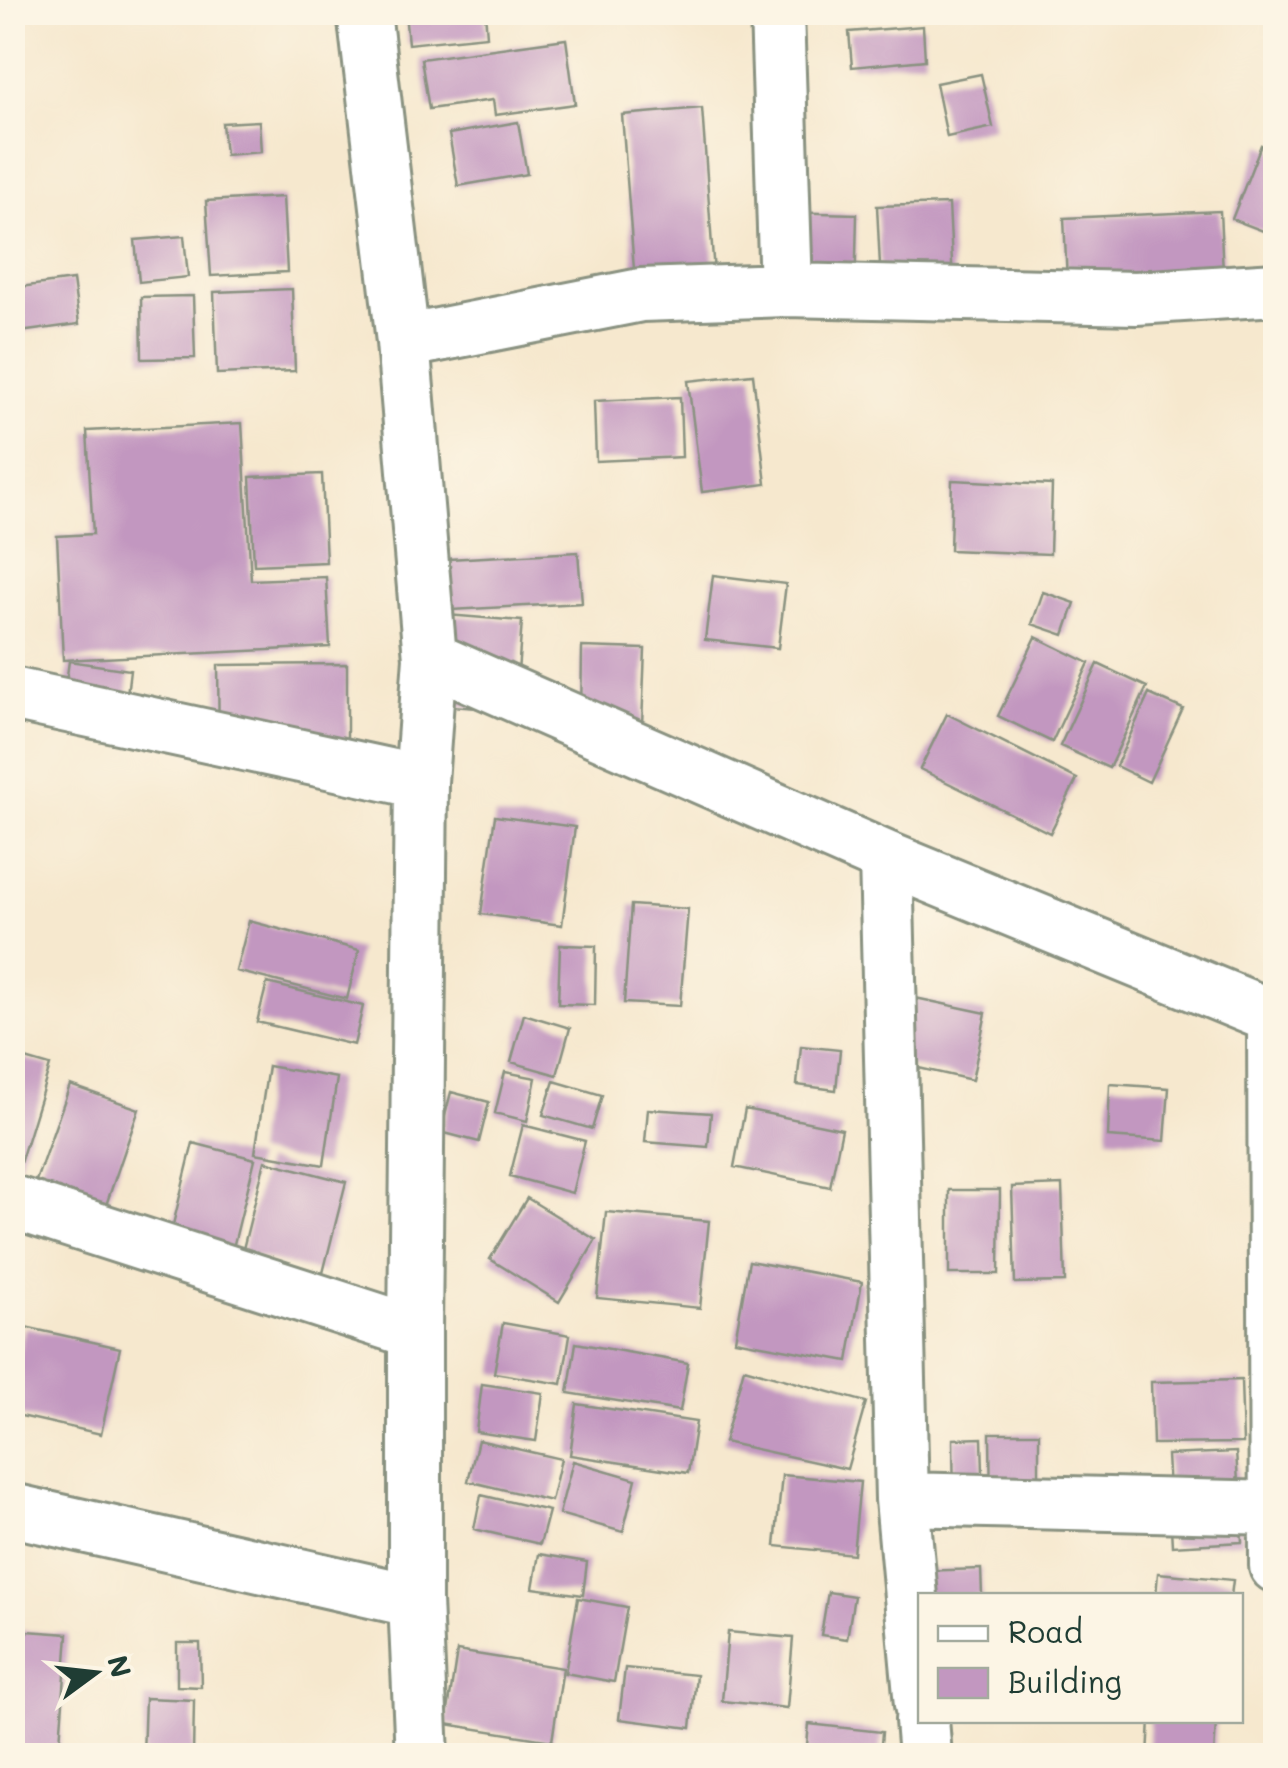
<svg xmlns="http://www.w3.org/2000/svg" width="1288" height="1768" font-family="Mali,sans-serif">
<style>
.building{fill:#c297c0}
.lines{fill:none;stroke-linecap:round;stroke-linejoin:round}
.minor-casing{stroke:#8a9281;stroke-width:58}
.minor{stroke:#fff;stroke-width:52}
</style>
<rect width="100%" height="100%" fill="#fcf5e5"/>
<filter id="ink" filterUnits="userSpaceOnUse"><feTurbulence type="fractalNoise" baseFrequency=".01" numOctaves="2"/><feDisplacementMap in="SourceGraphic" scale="20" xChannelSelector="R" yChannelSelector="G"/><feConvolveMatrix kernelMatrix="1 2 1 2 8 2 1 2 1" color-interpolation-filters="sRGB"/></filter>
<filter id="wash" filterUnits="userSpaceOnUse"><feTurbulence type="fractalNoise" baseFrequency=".0048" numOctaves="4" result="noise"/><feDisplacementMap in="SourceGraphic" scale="40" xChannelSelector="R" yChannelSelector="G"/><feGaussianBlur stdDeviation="2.25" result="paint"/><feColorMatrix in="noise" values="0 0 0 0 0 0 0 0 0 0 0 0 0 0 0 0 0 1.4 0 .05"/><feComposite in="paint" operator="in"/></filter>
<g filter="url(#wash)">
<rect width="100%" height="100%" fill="#f6e8ce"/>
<g id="blocks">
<path class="building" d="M 405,12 L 485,12 L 487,36 L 408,44 Z
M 923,26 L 925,60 L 852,67 L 849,32 Z
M 566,39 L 575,104 L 495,115 L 493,100 L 429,109 L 421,59 Z
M 981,74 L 993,127 L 947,137 L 936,83 Z
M 702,108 L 716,301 L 637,308 L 622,115 Z
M 259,121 L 261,152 L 225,155 L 222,123 Z
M 518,122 L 527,174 L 458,186 L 449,134 Z
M 1261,145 L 1276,151 L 1276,236 L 1232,219 Z
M 283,197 L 287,272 L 211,276 L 206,201 Z
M 949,204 L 953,282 L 881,286 L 877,206 Z
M 1220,211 L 1224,295 L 1068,302 L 1064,218 Z
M 780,212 L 857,214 L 855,298 L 778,296 Z
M 184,236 L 188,277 L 139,282 L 135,240 Z
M 73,280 L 79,324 L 12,333 L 12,288 Z
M 292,289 L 295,371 L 217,374 L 214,292 Z
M 193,296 L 195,358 L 142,359 L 141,297 Z
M 753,374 L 766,484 L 702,492 L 688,381 Z
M 680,397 L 682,457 L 596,461 L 594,401 Z
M 242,423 L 251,580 L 326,577 L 330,647 L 63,660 L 57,536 L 93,534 L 87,431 Z
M 322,474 L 326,562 L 254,565 L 250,477 Z
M 952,480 L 1052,485 L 1050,554 L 950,550 Z
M 578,552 L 582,603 L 451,610 L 449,559 Z
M 713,575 L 786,584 L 778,648 L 705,640 Z
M 1043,592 L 1075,603 L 1064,635 L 1032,624 Z
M 447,615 L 522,621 L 515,711 L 440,705 Z
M 1036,637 L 1089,663 L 1052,742 L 998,716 Z
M 582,647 L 645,649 L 642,725 L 581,723 Z
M 69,661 L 130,670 L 123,728 L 61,719 Z
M 347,664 L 347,745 L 219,746 L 218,665 Z
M 1098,664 L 1147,687 L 1109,768 L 1060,746 Z
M 1149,694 L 1183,709 L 1149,782 L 1116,766 Z
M 947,714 L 1077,779 L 1050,833 L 920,769 Z
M 495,816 L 575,827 L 562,925 L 481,914 Z
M 631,905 L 688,909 L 680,1006 L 624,1003 Z
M 249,921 L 359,950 L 347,999 L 236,971 Z
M 560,945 L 596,946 L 595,1005 L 558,1004 Z
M 267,983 L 363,1006 L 354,1045 L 257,1022 Z
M 906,996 L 986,1013 L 972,1080 L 892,1062 Z
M 524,1014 L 570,1028 L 557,1075 L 511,1062 Z
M 801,1046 L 840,1050 L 836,1090 L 797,1085 Z
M 12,1055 L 50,1066 L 13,1186 L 12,1186 Z
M 268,1066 L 337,1078 L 324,1165 L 255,1153 Z
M 505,1072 L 536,1078 L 527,1121 L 495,1113 Z
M 554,1081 L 602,1095 L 592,1129 L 543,1115 Z
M 1110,1084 L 1169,1088 L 1165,1141 L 1108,1137 Z
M 70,1085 L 139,1109 L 103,1214 L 33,1189 Z
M 451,1092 L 489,1102 L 479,1142 L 441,1132 Z
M 648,1109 L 711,1113 L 708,1147 L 645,1142 Z
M 745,1109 L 842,1129 L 830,1187 L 734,1167 Z
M 523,1125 L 585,1141 L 572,1193 L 510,1176 Z
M 193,1143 L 255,1159 L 231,1256 L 169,1241 Z
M 265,1161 L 346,1182 L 323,1273 L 242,1253 Z
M 1062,1185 L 1065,1282 L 1015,1283 L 1012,1187 Z
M 949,1190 L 1000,1190 L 999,1274 L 949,1274 Z
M 527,1198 L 596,1240 L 559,1302 L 490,1259 Z
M 606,1212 L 709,1221 L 700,1308 L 597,1298 Z
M 749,1261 L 862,1282 L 848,1361 L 735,1340 Z
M 503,1323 L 570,1335 L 562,1384 L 494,1373 Z
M 25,1327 L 120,1348 L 101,1434 L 12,1414 L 12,1379 Z
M 576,1343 L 688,1363 L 680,1411 L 568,1393 Z
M 744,1368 L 866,1402 L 847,1469 L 724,1442 Z
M 1241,1380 L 1243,1443 L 1153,1444 L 1151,1382 Z
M 482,1384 L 543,1393 L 536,1441 L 476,1432 Z
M 577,1404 L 696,1422 L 688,1473 L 570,1455 Z
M 990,1433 L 1039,1433 L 1039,1508 L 991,1508 Z
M 982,1438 L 984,1508 L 954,1508 L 953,1439 Z
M 478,1440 L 561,1459 L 551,1501 L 468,1481 Z
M 1236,1452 L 1242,1542 L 1172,1546 L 1167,1455 Z
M 573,1461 L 636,1479 L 623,1532 L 559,1514 Z
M 782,1475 L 860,1482 L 853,1554 L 775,1546 Z
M 481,1495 L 549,1511 L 540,1544 L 474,1529 Z
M 539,1554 L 587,1562 L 583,1595 L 533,1588 Z
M 981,1569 L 982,1596 L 918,1596 L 918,1571 Z
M 1158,1573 L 1233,1580 L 1231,1596 L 1156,1596 Z
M 828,1592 L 854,1596 L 847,1639 L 821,1635 Z
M 578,1598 L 627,1607 L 614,1682 L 565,1673 Z
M 13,1630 L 68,1634 L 59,1756 L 12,1756 Z
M 728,1632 L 793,1638 L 787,1708 L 722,1701 Z
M 177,1643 L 200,1643 L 201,1687 L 177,1686 Z
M 457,1651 L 563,1668 L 552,1741 L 446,1724 Z
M 625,1668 L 696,1675 L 691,1728 L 619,1719 Z
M 145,1698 L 194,1700 L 193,1756 L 143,1756 Z
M 1150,1720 L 1216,1720 L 1214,1756 L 1148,1756 Z
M 809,1724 L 882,1732 L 880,1756 L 806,1756 Z"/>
</g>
</g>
<g filter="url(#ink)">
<use href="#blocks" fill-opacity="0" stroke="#8a9281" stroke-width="2.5"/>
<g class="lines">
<defs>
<path id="minor" d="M 364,12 L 403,342 L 430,658 L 421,782 L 415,1332 L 415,1601 L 422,1756
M 777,12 L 786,290
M 403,342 L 641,295 L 786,290 L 1136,298 L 1276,289
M 430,658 L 886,858 L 1276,1018
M 12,694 L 421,782
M 886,858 L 902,1499 L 921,1705
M 1274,1017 L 1276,1566
M 12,1202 L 415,1332
M 902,1499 L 1276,1508
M 12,1510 L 415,1601
M 922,1720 L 925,1756"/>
</defs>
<use href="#minor" class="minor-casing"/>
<use href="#minor" class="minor"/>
</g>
</g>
<rect width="1288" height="1768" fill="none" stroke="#fcf5e5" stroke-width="50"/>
<rect x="918" y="1593" width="325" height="130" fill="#fcf5e5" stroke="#a4ab9e" stroke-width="2.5"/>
<rect x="938" y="1626" width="50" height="15" fill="#ffffff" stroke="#a4ab9e" stroke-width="2.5"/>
<text x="1008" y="1643" font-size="30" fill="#1f3d34">Road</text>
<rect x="938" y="1668" width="50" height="30" fill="#c297c0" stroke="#a4ab9e" stroke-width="2.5"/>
<text x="1008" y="1693" font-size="30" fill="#1f3d34">Building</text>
<g transform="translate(95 1673) rotate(75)" stroke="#fcf5e5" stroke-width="8" paint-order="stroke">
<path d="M0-8L18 38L0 25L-18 38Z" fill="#1f3d34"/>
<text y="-15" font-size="28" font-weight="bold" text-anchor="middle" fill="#1f3d34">N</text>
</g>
</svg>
